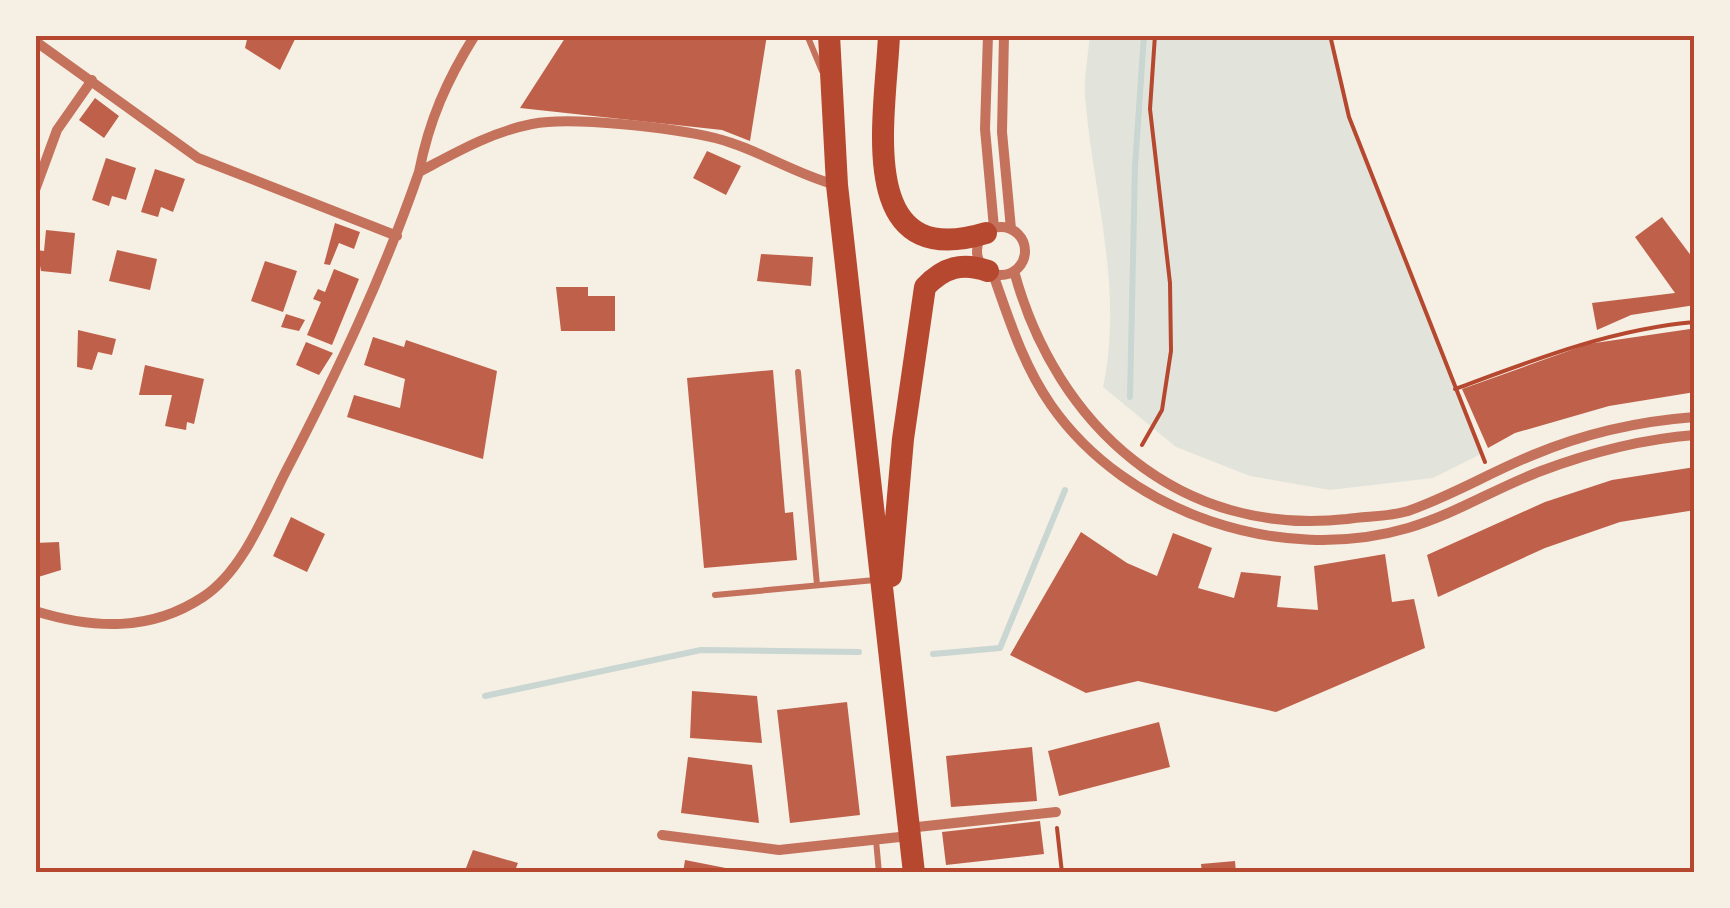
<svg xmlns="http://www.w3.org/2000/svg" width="1730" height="908" font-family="Commissioner,sans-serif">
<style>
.green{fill:#e2e4dc}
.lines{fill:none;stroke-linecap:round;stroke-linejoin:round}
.stream{stroke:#c9d6d2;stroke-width:6}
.building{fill:#bf614a}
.path{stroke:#b5482f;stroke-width:4}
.service{stroke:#c5725c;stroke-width:6}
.minor{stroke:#c5725c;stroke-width:10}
.trunk{stroke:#b5482f;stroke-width:22}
.neatline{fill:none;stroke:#b5482f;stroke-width:4}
</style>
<rect width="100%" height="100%" fill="#f6efe4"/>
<path class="green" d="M 1090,35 L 1330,35 L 1349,118 L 1481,454 L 1433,478 L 1330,490 L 1250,476 L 1176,447 L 1103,387 C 1124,290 1093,194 1085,96 C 1084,77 1088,55 1090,35 Z"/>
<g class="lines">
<path class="stream" d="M 1130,397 L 1135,166 L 1144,35
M 933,654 L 1000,648 L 1065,490
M 485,696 L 701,650 L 859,652"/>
</g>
<path class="building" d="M 248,35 L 297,35 L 280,70 L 245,48 Z
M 567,35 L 767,35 L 750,141 L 722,130 L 520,108 Z
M 95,98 L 119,116 L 104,138 L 79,120 Z
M 707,151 L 741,166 L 726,195 L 693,178 Z
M 106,158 L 136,168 L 126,200 L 112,196 L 109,206 L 92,200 Z
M 155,169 L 185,179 L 173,212 L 161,207 L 158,217 L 141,212 Z
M 1662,217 L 1695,261 L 1695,305 L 1631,315 L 1597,330 L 1592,303 L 1675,293 L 1635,237 Z
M 335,223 L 360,232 L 354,249 L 339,243 L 330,265 L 324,264 Z
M 46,230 L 75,233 L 71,274 L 41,271 L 37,250 L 44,251 Z
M 117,250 L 157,259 L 150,290 L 109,281 Z
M 761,254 L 813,257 L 811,286 L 757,281 Z
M 265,261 L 297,271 L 283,312 L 251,301 Z
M 334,269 L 359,279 L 332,345 L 307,335 L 321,302 L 313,299 L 318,289 L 325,292 Z
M 556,287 L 588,287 L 588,296 L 615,296 L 615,331 L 561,331 Z
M 286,314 L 305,320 L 299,331 L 281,327 Z
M 1690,329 L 1695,392 L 1609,406 L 1515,433 L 1488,448 L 1462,389 L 1588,344 Z
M 78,330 L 116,339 L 112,355 L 98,352 L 92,370 L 77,367 Z
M 373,337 L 404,347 L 406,340 L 497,371 L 483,459 L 347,417 L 354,395 L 400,408 L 405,379 L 364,365 Z
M 306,342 L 333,353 L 319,375 L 296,365 Z
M 145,365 L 204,379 L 194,424 L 187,422 L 186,430 L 165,426 L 172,395 L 139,395 Z
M 773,370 L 785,513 L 793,512 L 797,560 L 704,568 L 687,378 Z
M 1695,467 L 1695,510 L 1620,522 L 1545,548 L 1438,597 L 1427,555 L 1545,502 L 1612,480 Z
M 291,517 L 325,534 L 307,572 L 273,556 Z
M 1081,532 L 1127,563 L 1157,576 L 1173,533 L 1212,548 L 1198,588 L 1234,598 L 1241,572 L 1281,576 L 1277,607 L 1318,610 L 1314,566 L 1385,554 L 1392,602 L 1414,599 L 1425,648 L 1276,712 L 1138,681 L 1086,693 L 1010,655 Z
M 59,542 L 61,570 L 35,578 L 35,543 Z
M 692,691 L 757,696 L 762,743 L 690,738 Z
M 847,702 L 860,815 L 790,823 L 777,710 Z
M 1159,722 L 1170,767 L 1059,796 L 1048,751 Z
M 1032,747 L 1037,801 L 951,807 L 946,756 Z
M 688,757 L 752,765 L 759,823 L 681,813 Z
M 1040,821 L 1044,854 L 946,865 L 942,832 Z
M 473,850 L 518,863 L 514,873 L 464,873 Z
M 685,860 L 741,871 L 741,873 L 683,873 Z
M 1235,861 L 1236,873 L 1202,873 L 1201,864 Z"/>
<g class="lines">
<path class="path" d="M 1330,35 L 1349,117 L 1485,462
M 1455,389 C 1533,360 1612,329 1695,322
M 1142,445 L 1162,410 L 1171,351 L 1170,283 L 1150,109 L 1155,35
M 1057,828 L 1062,873"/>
<path class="service" d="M 807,35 L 822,71
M 798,372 L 817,585
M 715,595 L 875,580
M 876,840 L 879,873"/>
<path class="minor" d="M 988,35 L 985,129 L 994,228
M 1004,35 L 1002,132 L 1011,229
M 35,41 L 198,158 L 397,236
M 419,172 C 429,120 447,80 475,35
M 35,190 L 57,130 L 92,80
M977 251a24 24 0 1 1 48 0a24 24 0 1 1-48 0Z
M 1014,271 C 1056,426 1180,538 1347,519 C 1367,516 1389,517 1408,511 C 1451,496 1491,472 1533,455 C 1583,434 1641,421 1695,417
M 993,274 C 1009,319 1023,365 1051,405 C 1127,514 1282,565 1408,528 C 1455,514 1496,488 1541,471 C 1589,453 1643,439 1695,435
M 35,611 C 93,629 150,632 203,597 C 243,571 265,512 286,471 C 337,373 383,276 419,172 C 455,153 491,132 532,124 C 572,116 673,128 715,138 C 756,148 794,174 836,185
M 908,828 L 1056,812
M 662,835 L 779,850 L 909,836"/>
<path class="trunk" d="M 829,35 L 837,185 L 914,873
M 889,35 C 886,113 852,274 986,233
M 891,576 L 903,439 L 925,287 C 944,267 962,262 988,271"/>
</g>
<rect width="1730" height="908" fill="none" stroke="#f6efe4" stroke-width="75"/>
<rect x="38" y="38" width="1654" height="832" class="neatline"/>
</svg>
